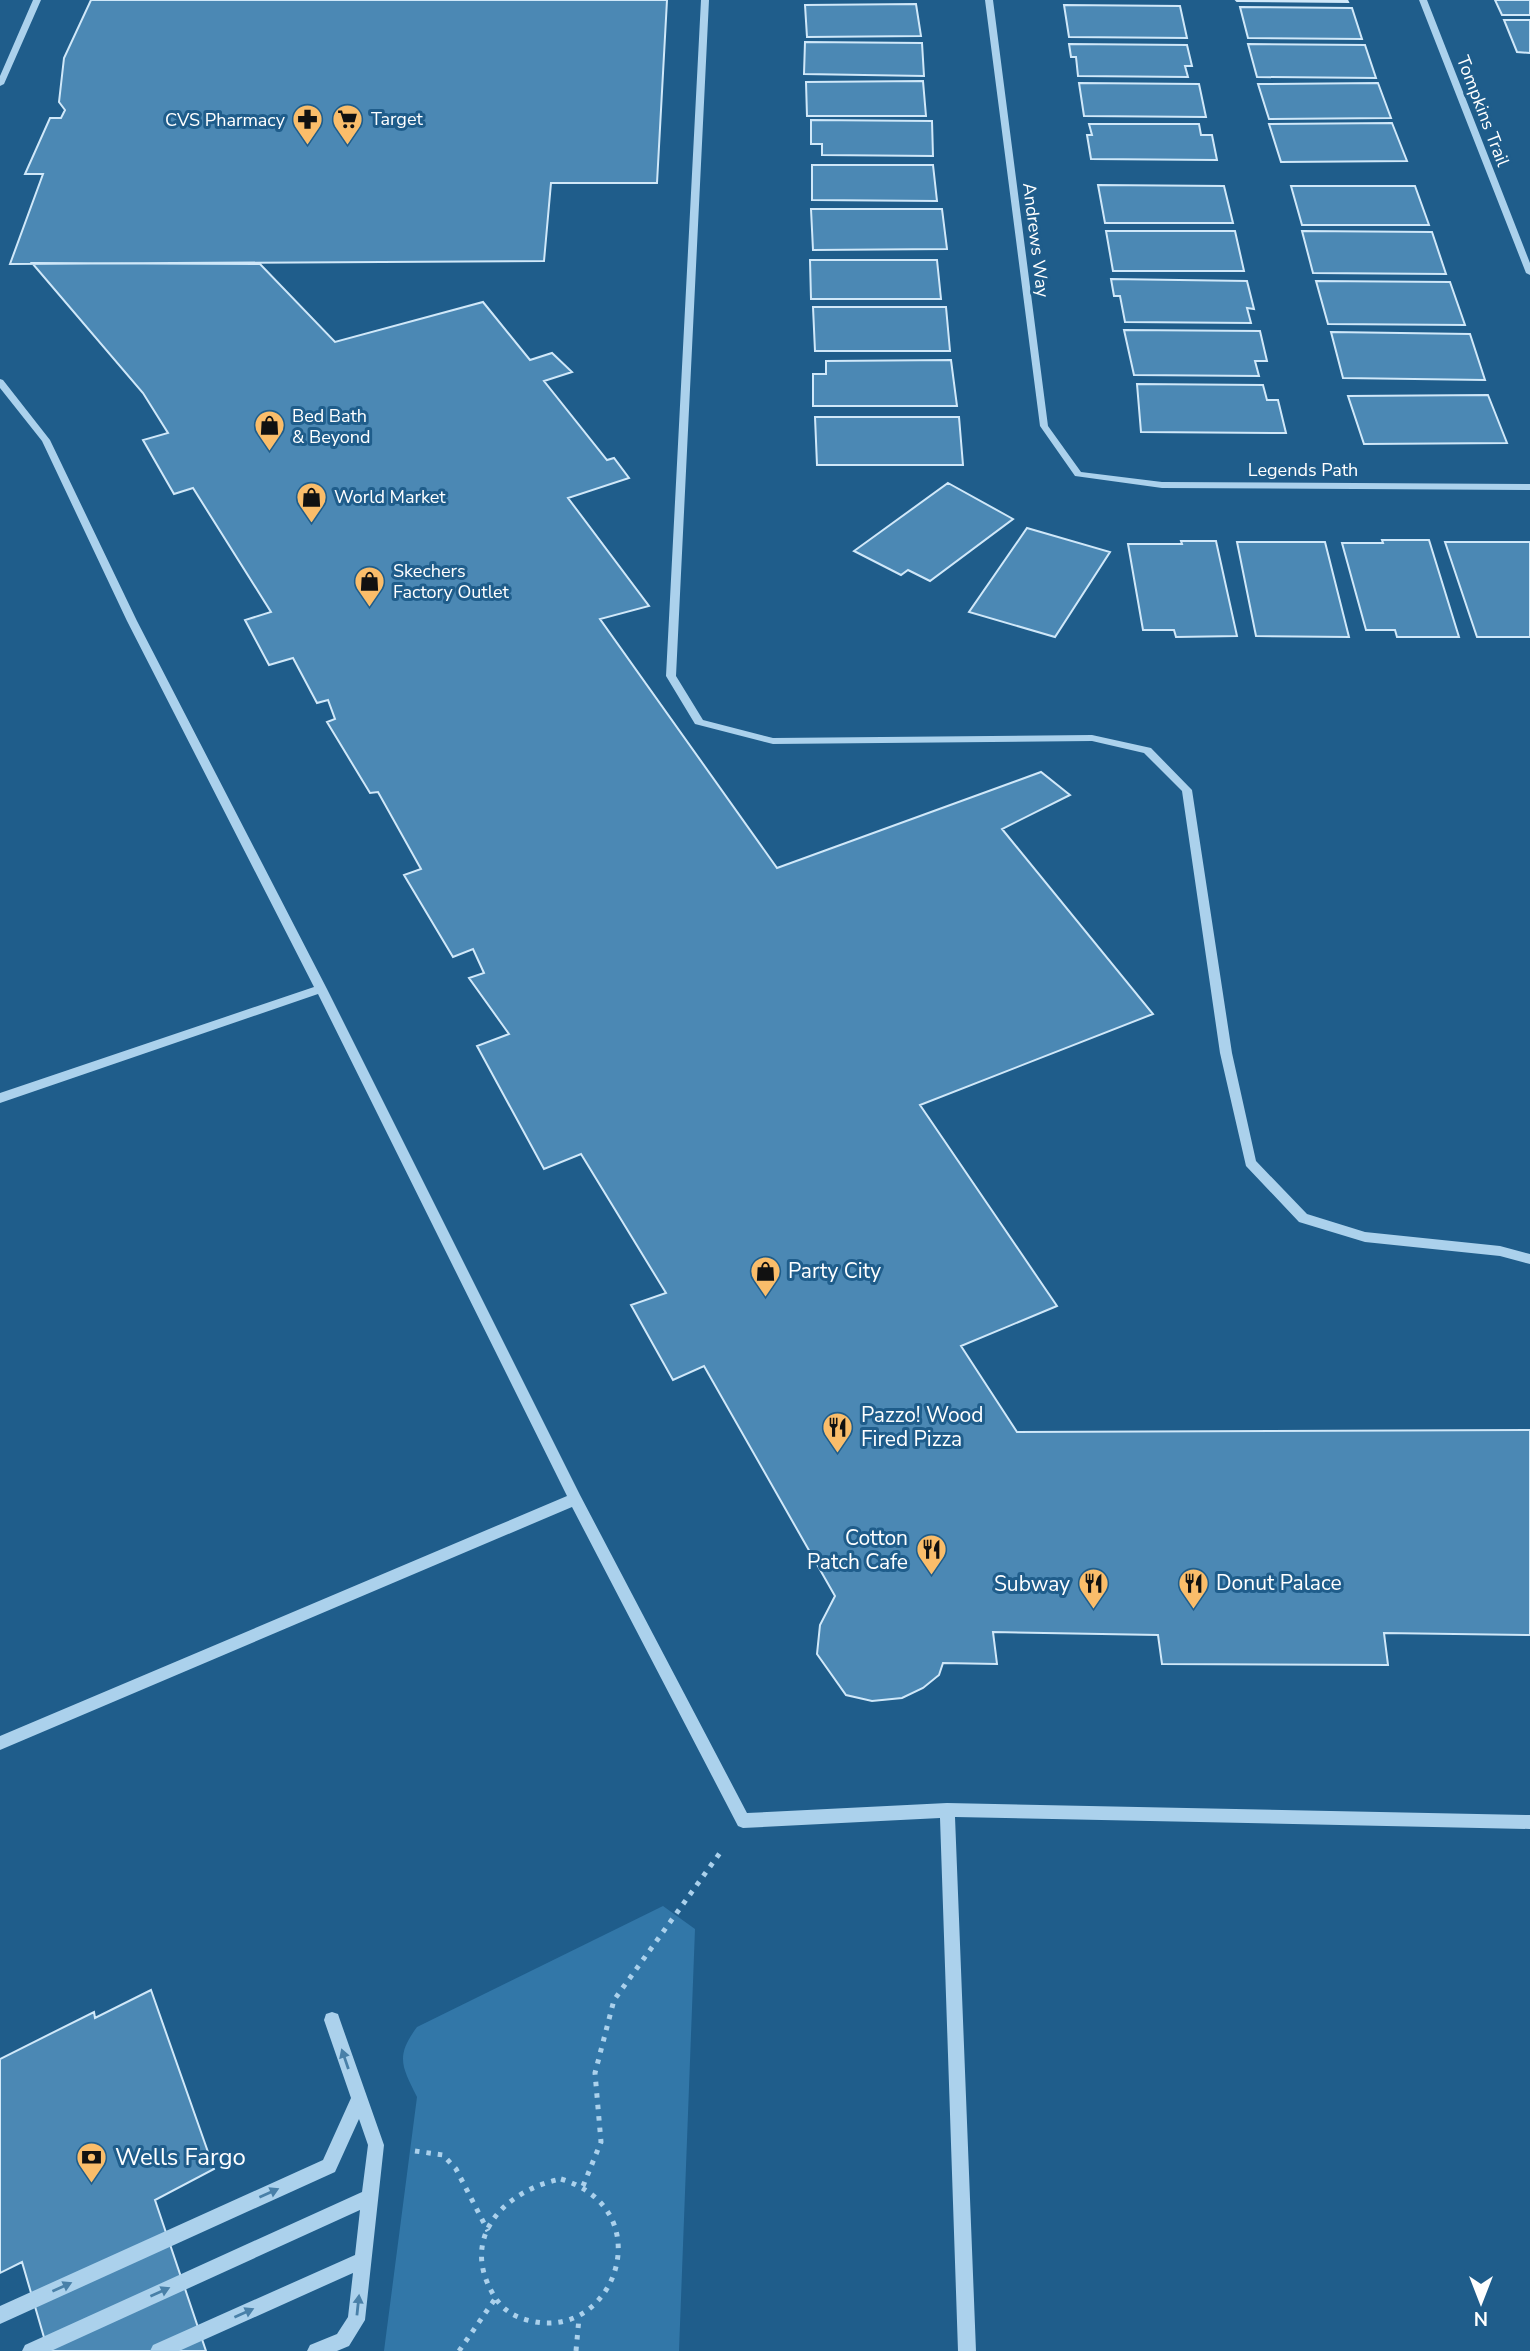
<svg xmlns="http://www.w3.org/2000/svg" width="1530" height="2351" font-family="'Nunito Sans',sans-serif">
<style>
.green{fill:#3277a8}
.building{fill:#4b88b4;stroke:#d0e8f9;stroke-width:2}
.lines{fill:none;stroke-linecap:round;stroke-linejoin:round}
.path{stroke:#abd1ec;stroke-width:5;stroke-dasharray:4.5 7;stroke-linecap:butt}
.minor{fill:#abd1ec;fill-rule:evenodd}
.oneway{fill:#4980a8}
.labels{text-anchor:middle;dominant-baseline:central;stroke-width:6;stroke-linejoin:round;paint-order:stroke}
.far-street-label{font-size:18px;fill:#fff;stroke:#1f5d8b}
.far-poi-label{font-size:18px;fill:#fff;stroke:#1f5d8b;text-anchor:start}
.poi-label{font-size:21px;fill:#fff;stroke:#1f5d8b;text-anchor:start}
.near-poi-label{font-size:24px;fill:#fff;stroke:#1f5d8b;text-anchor:start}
</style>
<rect width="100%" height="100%" fill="#1f5d8b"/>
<path class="green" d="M 663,1906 L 695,1929 L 679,2351 L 384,2351 L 417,2097 C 402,2066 395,2057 417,2027 Z"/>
<path class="building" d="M 91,0 L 667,0 L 657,183 L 551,183 L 544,261 L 10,264 L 43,174 L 25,174 L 50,118 L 61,118 L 65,110 L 59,102 L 64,58 Z
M 1236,0 L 1347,0 L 1348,2 L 1237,1 Z
M 1495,0 L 1530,0 L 1530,15 L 1502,15 Z
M 916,4 L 921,36 L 807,37 L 805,5 Z
M 1064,5 L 1180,6 L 1187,38 L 1069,37 Z
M 1240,7 L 1352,8 L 1362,39 L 1248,38 Z
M 1504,20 L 1530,20 L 1530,53 L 1517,52 Z
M 805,42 L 922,43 L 924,76 L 804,74 Z
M 1069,44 L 1187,45 L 1192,66 L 1185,66 L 1188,77 L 1078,76 L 1076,57 L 1071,57 Z
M 1248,44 L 1365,45 L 1376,78 L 1257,77 Z
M 923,81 L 926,116 L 807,116 L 806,82 Z
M 1079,83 L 1199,84 L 1206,117 L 1084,116 Z
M 1378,83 L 1391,118 L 1269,119 L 1258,84 Z
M 811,120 L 932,121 L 933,156 L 822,155 L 822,144 L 811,144 Z
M 1392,123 L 1407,161 L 1281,162 L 1269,124 Z
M 1089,124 L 1199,124 L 1201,135 L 1212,135 L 1217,160 L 1091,159 L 1087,135 L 1092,135 Z
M 812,165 L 933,165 L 937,201 L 812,200 Z
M 1098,185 L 1224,186 L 1233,223 L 1105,223 Z
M 1291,186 L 1415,186 L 1429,225 L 1302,225 Z
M 811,209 L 942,209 L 947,249 L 813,250 Z
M 1106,231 L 1235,231 L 1244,271 L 1113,271 Z
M 1302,231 L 1432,232 L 1446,274 L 1313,273 Z
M 810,260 L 937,260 L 941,299 L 811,299 Z
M 32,263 L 260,264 L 335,342 L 483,302 L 530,360 L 552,353 L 572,372 L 544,381 L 607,460 L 614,458 L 629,478 L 568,498 L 649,606 L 600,619 L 777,868 L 1041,772 L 1070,795 L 1002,829 L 1153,1014 L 920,1105 L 1057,1306 L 961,1346 L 1017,1432 L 1530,1430 L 1530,1635 L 1384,1633 L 1388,1665 L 1162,1664 L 1158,1635 L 993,1632 L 997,1664 L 943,1663 L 939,1675 L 923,1688 L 902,1698 L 872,1701 L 846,1695 L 817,1654 L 820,1625 L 835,1596 L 704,1366 L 673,1380 L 631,1305 L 666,1293 L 581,1154 L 544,1169 L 477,1046 L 509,1034 L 469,978 L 484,973 L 473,949 L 453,957 L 404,875 L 421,869 L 378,792 L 370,793 L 327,722 L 335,719 L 328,700 L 317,703 L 293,658 L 269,665 L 245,620 L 271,612 L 193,488 L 174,494 L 143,440 L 168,433 L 143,393 Z
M 1111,279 L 1247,281 L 1254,309 L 1247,308 L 1251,323 L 1125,322 L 1120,296 L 1114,296 Z
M 1316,281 L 1450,282 L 1465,325 L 1328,324 Z
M 813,307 L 946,307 L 950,351 L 815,351 Z
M 1124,330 L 1260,331 L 1267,361 L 1255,361 L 1259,376 L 1134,375 Z
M 1331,332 L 1470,334 L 1485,380 L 1343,378 Z
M 951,360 L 957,406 L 813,406 L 813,374 L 826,374 L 826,361 Z
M 1137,384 L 1263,385 L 1267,400 L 1278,400 L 1286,433 L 1141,432 Z
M 1488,395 L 1507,443 L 1364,444 L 1348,396 Z
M 815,417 L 959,417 L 963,465 L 817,465 Z
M 948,483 L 1013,519 L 930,581 L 908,570 L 901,575 L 854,551 Z
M 1027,528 L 1110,552 L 1055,637 L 969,612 Z
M 1382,540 L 1429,540 L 1459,637 L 1397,637 L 1395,630 L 1366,630 L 1342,543 L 1383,543 Z
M 1181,541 L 1216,541 L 1237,636 L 1176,637 L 1174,630 L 1143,630 L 1128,544 L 1182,544 Z
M 1237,542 L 1325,542 L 1349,637 L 1256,636 Z
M 1445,542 L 1530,542 L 1530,637 L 1477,637 Z
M 151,1990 L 214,2169 L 155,2200 L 206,2351 L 48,2351 L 22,2262 L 0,2273 L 0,2059 L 94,2012 L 95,2018 Z"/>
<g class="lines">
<path class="path" d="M 415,2151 L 443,2155 L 456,2169 L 488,2231
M 561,2179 C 662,2210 615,2341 531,2321 C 514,2317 502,2310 493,2294 C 459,2236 506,2190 561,2179 Z
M 583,2186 L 601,2142 L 595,2073 L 614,2000 L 722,1850
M 459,2351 L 495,2299
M 576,2351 L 579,2318"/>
<path class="minor" d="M 33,0 L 41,0 L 4,84 L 0,86 L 0,76 Z
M 701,0 L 709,0 L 676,676 L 703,720 L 773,738 L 1092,735 L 1151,748 L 1192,790 L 1232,1053 L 1256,1161 L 1307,1214 L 1365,1232 L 1500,1246 L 1530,1254 L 1530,1264 L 1500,1256 L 1365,1242 L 1299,1222 L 1246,1166 L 1220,1053 L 1182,791 L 1144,753 L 1092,741 L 773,744 L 695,724 L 666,676 Z
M 985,0 L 993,0 L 1048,426 L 1081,472 L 1162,482 L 1530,484 L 1530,490 L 1162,488 L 1075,476 L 1040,426 Z
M 1419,0 L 1427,0 L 1530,263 L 1530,275 L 1526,273 Z
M 0,379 L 3,380 L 50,440 L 137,621 L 327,989 L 580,1495 L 747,1813 L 947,1803 L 1530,1815 L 1530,1829 L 955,1817 L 976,2351 L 958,2351 L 940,1818 L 743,1828 L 738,1826 L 572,1507 L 0,1750 L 0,1736 L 567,1496 L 318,994 L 0,1103 L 0,1093 L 314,987 L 127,621 L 42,441 L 0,388 Z
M 332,2012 L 338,2014 L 340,2020 L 384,2145 L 365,2320 L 349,2346 L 337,2351 L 307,2351 L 310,2345 L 337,2334 L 348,2317 L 353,2273 L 179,2351 L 150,2351 L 153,2345 L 355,2255 L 360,2210 L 51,2351 L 22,2351 L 25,2345 L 362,2192 L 368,2145 L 359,2119 L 335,2172 L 0,2324 L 0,2306 L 323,2160 L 351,2098 L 324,2020 L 326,2014 Z"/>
</g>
<defs><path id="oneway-solid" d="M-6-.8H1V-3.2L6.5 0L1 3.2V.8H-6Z" transform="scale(1.75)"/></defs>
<g class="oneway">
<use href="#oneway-solid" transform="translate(345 2059) rotate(-109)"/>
<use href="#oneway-solid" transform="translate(269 2193) rotate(-24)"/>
<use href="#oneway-solid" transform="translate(62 2287) rotate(-24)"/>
<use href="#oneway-solid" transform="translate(160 2292) rotate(-24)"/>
<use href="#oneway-solid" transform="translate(358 2305) rotate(-84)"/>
<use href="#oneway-solid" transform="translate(244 2313) rotate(-24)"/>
</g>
<defs>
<symbol id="supermarket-pin" viewBox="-11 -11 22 30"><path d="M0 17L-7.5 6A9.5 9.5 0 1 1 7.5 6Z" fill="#fabd6a" stroke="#1f5d8b"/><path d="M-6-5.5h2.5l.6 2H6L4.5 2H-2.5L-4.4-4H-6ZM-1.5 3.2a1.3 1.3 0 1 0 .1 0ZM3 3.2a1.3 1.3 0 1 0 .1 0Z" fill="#111"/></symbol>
<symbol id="pharmacy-pin" viewBox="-11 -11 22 30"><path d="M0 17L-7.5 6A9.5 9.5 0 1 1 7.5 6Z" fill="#fabd6a" stroke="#1f5d8b"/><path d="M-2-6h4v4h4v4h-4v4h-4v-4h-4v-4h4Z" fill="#111"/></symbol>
<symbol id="shop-pin" viewBox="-11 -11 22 30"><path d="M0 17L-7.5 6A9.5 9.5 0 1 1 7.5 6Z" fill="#fabd6a" stroke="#1f5d8b"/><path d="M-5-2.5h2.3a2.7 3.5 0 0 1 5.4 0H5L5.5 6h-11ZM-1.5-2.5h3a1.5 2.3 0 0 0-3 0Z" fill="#111"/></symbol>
<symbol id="restaurant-pin" viewBox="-11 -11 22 30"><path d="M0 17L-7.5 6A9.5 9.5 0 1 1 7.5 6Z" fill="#fabd6a" stroke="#1f5d8b"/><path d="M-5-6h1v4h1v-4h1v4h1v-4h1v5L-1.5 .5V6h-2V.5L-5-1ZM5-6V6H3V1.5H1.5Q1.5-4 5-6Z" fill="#111"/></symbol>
<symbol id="bank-pin" viewBox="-11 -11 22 30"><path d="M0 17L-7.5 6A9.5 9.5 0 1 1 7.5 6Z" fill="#fabd6a" stroke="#1f5d8b"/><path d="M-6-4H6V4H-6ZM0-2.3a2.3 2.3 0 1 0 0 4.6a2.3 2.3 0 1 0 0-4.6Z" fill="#111"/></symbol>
</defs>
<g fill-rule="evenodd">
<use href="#supermarket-pin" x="330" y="102" width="35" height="47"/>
<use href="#pharmacy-pin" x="290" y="102" width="35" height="47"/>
<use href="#shop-pin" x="252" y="408" width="35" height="47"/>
<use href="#shop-pin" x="294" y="480" width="35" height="47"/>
<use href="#shop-pin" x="352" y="564" width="35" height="47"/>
<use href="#shop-pin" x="748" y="1254" width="35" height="47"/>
<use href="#restaurant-pin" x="820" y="1410" width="35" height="47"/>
<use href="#restaurant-pin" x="914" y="1532" width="35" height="47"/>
<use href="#restaurant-pin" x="1176" y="1566" width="35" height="47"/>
<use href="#restaurant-pin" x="1076" y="1566" width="35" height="47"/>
<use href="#bank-pin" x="74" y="2140" width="35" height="47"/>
</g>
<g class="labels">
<g class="far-street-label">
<text transform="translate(1483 111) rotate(69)">Tompkins Trail</text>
<text transform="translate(1036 240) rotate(83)">Andrews Way</text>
<text x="1303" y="470">Legends Path</text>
</g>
<g class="far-poi-label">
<text x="371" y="119">Target</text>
<text x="285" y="120" text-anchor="end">CVS Pharmacy</text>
<text x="292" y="416">Bed Bath<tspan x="292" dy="21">&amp; Beyond</tspan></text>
<text x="334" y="497">World Market</text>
<text x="393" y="571">Skechers<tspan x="393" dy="21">Factory Outlet</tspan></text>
</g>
<g class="poi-label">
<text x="788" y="1271">Party City</text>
<text x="861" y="1415">Pazzo! Wood<tspan x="861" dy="24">Fired Pizza</tspan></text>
<text x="908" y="1538" text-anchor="end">Cotton<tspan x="908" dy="24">Patch Cafe</tspan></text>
<text x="1216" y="1583">Donut Palace</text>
<text x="1070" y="1584" text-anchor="end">Subway</text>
</g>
<g class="near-poi-label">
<text x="115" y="2157">Wells Fargo</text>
</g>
</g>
<g transform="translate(1481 2302) rotate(180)" stroke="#1f5d8b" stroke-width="5" paint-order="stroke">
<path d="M0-5L12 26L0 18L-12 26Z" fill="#ffffff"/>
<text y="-10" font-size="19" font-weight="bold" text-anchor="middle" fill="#ffffff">N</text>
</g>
</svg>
